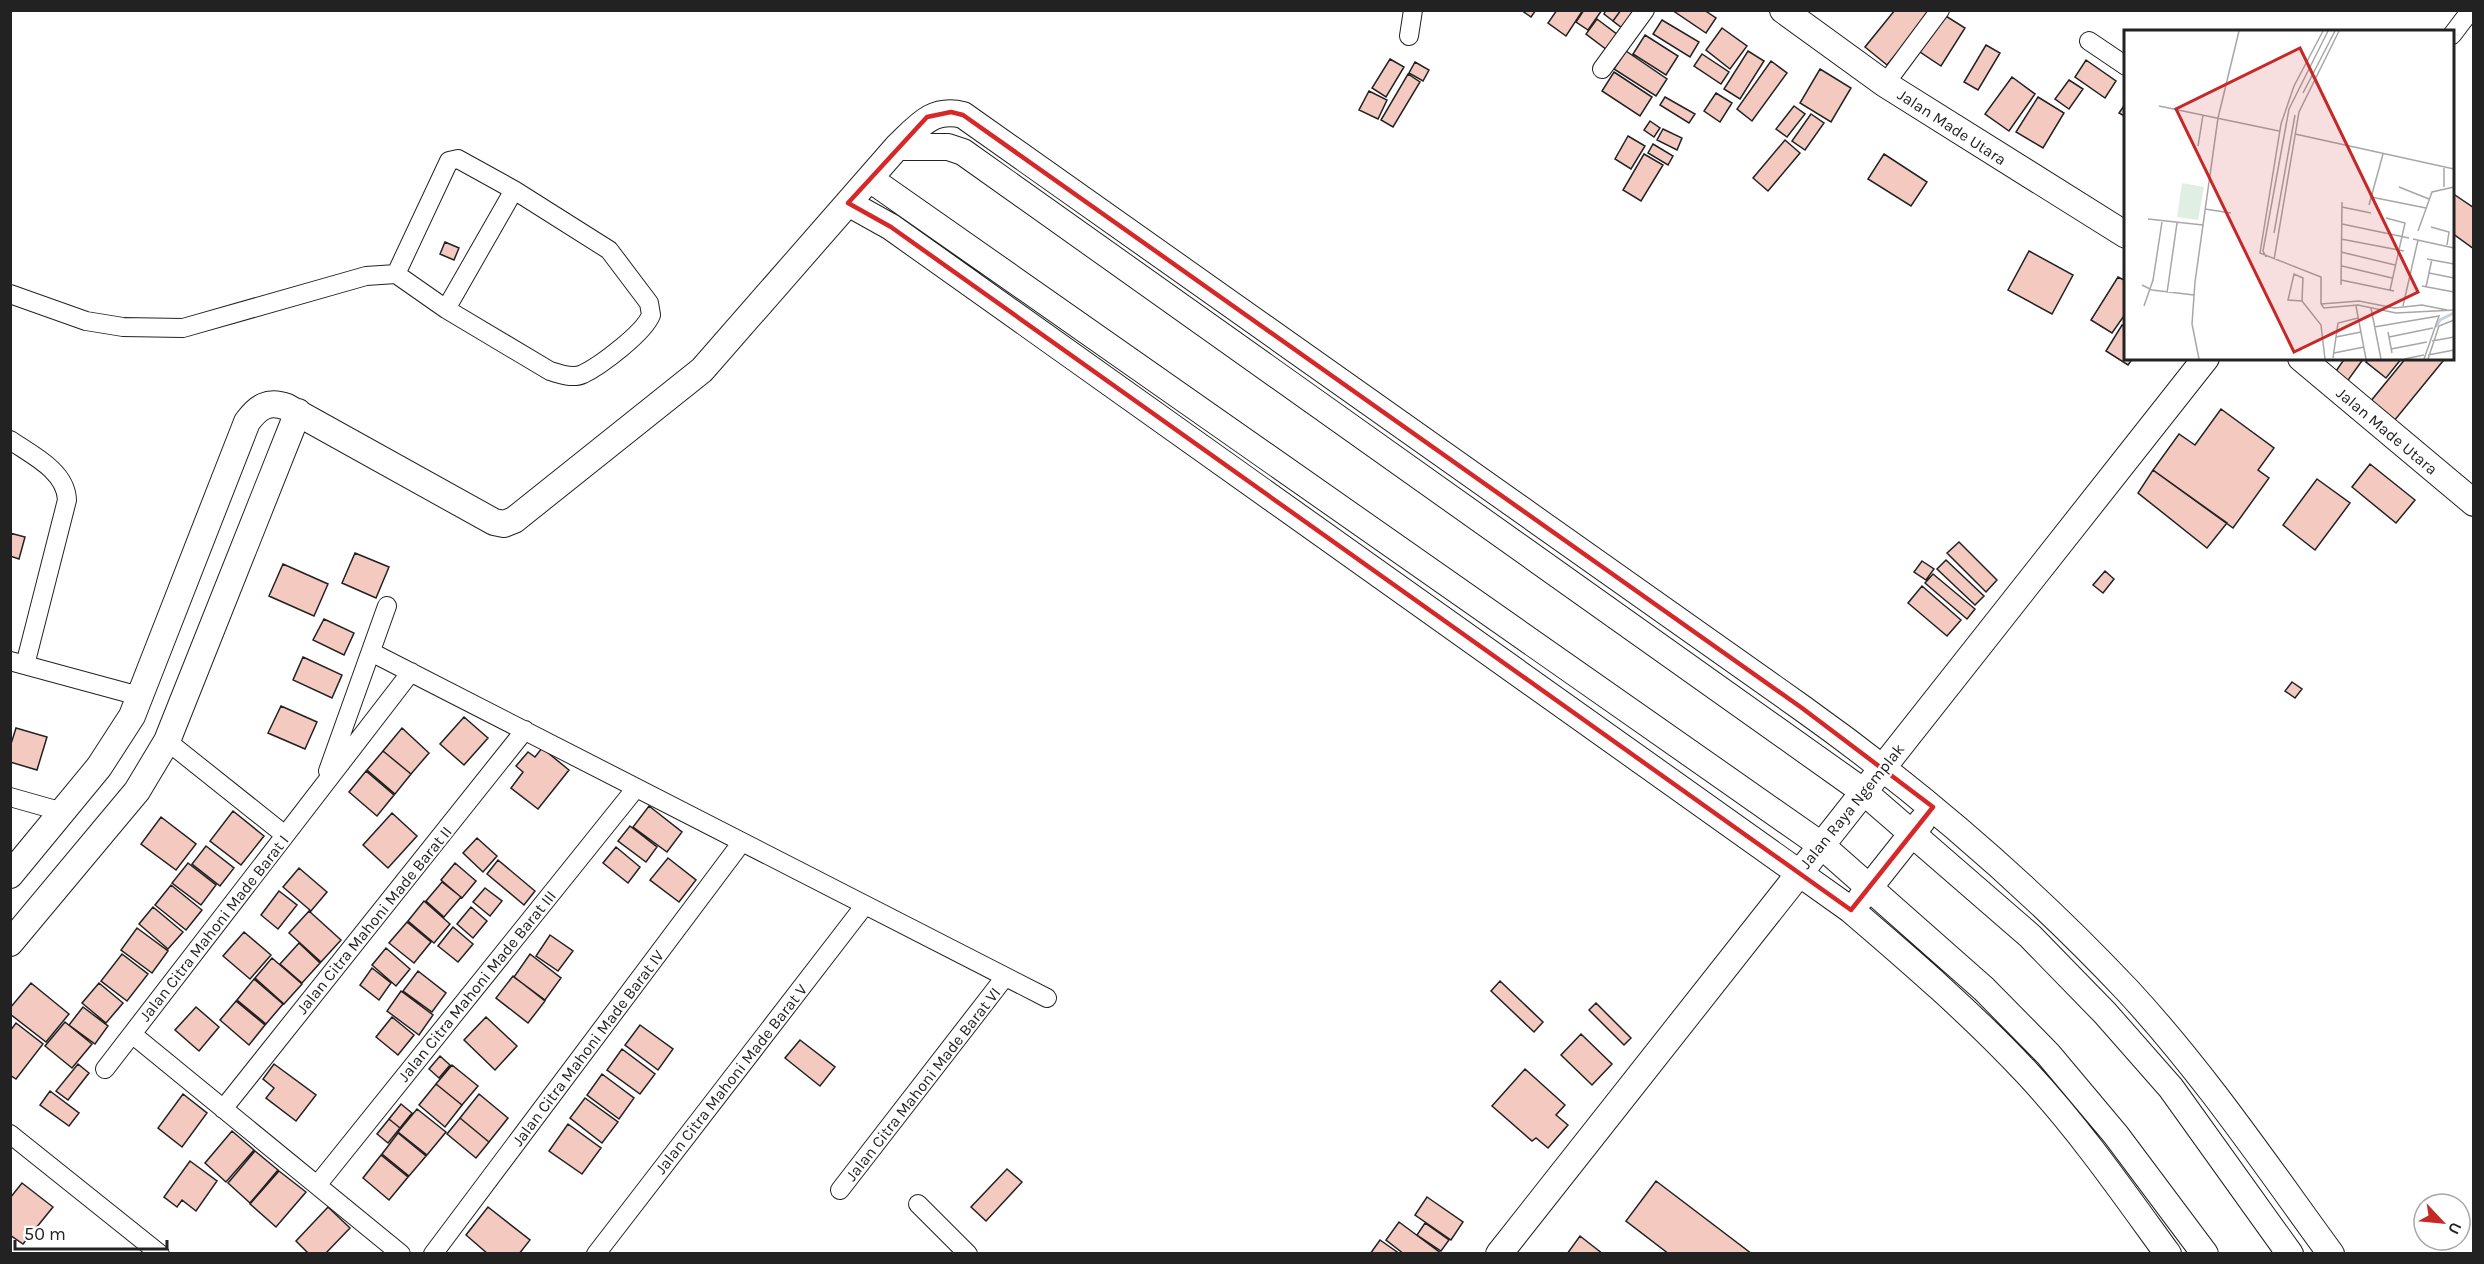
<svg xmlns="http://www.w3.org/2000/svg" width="2484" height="1264" font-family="Karla,sans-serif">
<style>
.building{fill:#f3c9c0;stroke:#222;stroke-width:1.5}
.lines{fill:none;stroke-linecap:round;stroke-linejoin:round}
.street-casing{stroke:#222;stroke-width:20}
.secondary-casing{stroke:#222;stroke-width:28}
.street{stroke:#fff;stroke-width:18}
.secondary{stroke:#fff;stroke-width:26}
.marked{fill:none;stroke:#d62828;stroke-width:4.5;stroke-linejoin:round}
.labels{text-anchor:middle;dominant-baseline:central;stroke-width:4.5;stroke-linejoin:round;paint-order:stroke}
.street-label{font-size:16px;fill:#222;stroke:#fff}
.inset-river{fill:none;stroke:#c7d3dd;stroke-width:3}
.inset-road{fill:none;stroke:#a7a7a7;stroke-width:1.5}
.view{fill:#c62828;fill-opacity:0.15;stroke:#c62828;stroke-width:3}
.inset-edge{fill:none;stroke:#222;stroke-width:3}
</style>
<rect width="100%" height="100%" fill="#fff"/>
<path class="building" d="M 1521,10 L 1536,10 L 1531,17 Z
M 1557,10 L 1583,10 L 1566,36 L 1548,23 Z
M 1584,10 L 1602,10 L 1588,30 L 1576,22 Z
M 1606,10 L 1621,10 L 1613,21 L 1604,14 Z
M 1621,10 L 1642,10 L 1626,31 L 1613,21 Z
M 1672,10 L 1704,10 L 1716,18 L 1706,33 Z
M 1895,10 L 1932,10 L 1887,65 L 1865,47 Z
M 1941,13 L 1965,28 L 1941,66 L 1917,50 Z
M 1597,19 L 1622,38 L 1611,53 L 1586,34 Z
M 1662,20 L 1699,42 L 1690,57 L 1653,34 Z
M 1722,28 L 1747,46 L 1730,69 L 1706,50 Z
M 1645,35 L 1678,56 L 1666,75 L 1633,54 Z
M 1986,45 L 2000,53 L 1978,90 L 1964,82 Z
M 1626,51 L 1667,79 L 1656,96 L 1614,69 Z
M 1748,51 L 1764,61 L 1740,99 L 1724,89 Z
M 1702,54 L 1729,72 L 1721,84 L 1694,66 Z
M 1390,59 L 1404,67 L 1386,97 L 1372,88 Z
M 2086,60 L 2116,81 L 2105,98 L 2075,77 Z
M 1771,61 L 1787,73 L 1752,121 L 1737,109 Z
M 1415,62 L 1429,70 L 1423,81 L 1409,73 Z
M 1820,69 L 1851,88 L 1831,122 L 1800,103 Z
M 1614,72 L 1652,97 L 1640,116 L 1602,91 Z
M 1408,74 L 1420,82 L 1393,127 L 1381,120 Z
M 2012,77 L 2035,94 L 2009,131 L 1985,114 Z
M 2069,80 L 2083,89 L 2069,109 L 2055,99 Z
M 1369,91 L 1387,100 L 1378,119 L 1359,110 Z
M 1716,93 L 1732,103 L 1720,122 L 1704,111 Z
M 1665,97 L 1695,114 L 1689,123 L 1660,105 Z
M 2038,97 L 2064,113 L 2043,148 L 2016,132 Z
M 2126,103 L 2126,117 L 2119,113 Z
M 1794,106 L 1805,114 L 1787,137 L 1776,129 Z
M 1811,114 L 1824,123 L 1805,150 L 1792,141 Z
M 1650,121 L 1660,128 L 1654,137 L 1644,130 Z
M 1663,129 L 1682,138 L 1677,150 L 1657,140 Z
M 1628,136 L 1645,146 L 1631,169 L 1615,159 Z
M 1785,140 L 1800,153 L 1768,191 L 1753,178 Z
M 1653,144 L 1673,156 L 1668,165 L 1648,153 Z
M 1644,154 L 1663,165 L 1641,201 L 1623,190 Z
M 1884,154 L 1927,182 L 1911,206 L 1868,179 Z
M 2452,193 L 2474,208 L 2474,249 L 2452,233 Z
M 445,242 L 459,248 L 454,260 L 440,254 Z
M 2029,251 L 2073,275 L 2052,314 L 2008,290 Z
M 2118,277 L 2126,281 L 2126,313 L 2112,333 L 2091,320 Z
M 2122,325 L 2126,327 L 2126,358 L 2133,358 L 2128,365 L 2106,351 Z
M 2345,358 L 2364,358 L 2346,383 L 2334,374 Z
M 2369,358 L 2402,358 L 2386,378 L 2366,362 Z
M 2406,358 L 2440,358 L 2443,361 L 2394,421 L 2370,402 Z
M 2221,409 L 2274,448 L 2258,470 L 2269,478 L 2233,528 L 2153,470 L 2179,434 L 2195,445 Z
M 2370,464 L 2415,500 L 2396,523 L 2352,487 Z
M 2153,470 L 2227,523 L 2207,548 L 2138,493 Z
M 2317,479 L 2350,503 L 2315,550 L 2283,525 Z
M 10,533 L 25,537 L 19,559 L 10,556 Z
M 1959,542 L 1997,580 L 1986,592 L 1947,553 Z
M 355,553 L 389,567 L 376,598 L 342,583 Z
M 1946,560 L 1984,596 L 1975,605 L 1937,569 Z
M 1922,561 L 1934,569 L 1926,580 L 1914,572 Z
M 283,564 L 328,584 L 314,616 L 269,596 Z
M 2105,571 L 2114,579 L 2103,593 L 2093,585 Z
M 1933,574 L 1975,609 L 1967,619 L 1925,583 Z
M 1922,586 L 1961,620 L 1947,636 L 1908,603 Z
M 324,619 L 354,633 L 344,655 L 313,640 Z
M 303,657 L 342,675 L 332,698 L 293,680 Z
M 2292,682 L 2302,689 L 2295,698 L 2285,691 Z
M 281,706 L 317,722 L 305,749 L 268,733 Z
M 464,717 L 488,738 L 464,765 L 440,744 Z
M 16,728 L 47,737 L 37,770 L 10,762 L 10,747 Z
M 402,728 L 429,753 L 411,774 L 383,751 Z
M 542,748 L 569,770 L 538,809 L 511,788 L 523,772 L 516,766 L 528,752 L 535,757 Z
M 383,751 L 411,774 L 395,794 L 367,770 Z
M 366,771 L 394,795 L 377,816 L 349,792 Z
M 649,806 L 682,832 L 667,852 L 633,827 Z
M 233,811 L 264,836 L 241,865 L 210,841 Z
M 392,813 L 417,836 L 388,868 L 363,845 Z
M 161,817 L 196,844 L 176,870 L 141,844 Z
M 630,826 L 657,847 L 646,862 L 618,841 Z
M 477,838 L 497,856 L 483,872 L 463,853 Z
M 206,846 L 234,868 L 220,886 L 192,864 Z
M 616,847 L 640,867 L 628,883 L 603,863 Z
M 668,858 L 696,880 L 679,902 L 650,880 Z
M 498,860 L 535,891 L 524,905 L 487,874 Z
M 188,863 L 216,885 L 201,905 L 172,883 Z
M 455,863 L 476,881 L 462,898 L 441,880 Z
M 299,868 L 327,892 L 311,911 L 283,887 Z
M 442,882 L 461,897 L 444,917 L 426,901 Z
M 171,885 L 202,910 L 186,930 L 155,905 Z
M 485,888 L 502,901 L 490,916 L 473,902 Z
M 279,891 L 297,905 L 278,929 L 261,915 Z
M 424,901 L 450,924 L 434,943 L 408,921 Z
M 153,907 L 183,932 L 168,949 L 139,924 Z
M 471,907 L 487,921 L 473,938 L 457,924 Z
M 309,911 L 341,940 L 321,962 L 289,933 Z
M 407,922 L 431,942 L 414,963 L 389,943 Z
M 453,927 L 473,944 L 458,962 L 438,946 Z
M 137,928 L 168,951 L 152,973 L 121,950 Z
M 244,932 L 271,955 L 250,979 L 223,956 Z
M 550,935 L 573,951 L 558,971 L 536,956 Z
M 299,943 L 320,963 L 302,983 L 280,964 Z
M 386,948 L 410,969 L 396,986 L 372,965 Z
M 122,954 L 148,974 L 127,1001 L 101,981 Z
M 530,954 L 561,978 L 545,1000 L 514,977 Z
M 272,958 L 302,984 L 284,1004 L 255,978 Z
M 372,968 L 391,983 L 379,1000 L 360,985 Z
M 418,971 L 446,993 L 432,1012 L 403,991 Z
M 513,976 L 545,1001 L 528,1023 L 496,998 Z
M 254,979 L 283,1004 L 266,1024 L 237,1000 Z
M 1500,981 L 1543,1022 L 1534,1032 L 1491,991 Z
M 31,983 L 69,1014 L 46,1042 L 10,1014 L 10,1008 Z
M 99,983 L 123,1003 L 106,1023 L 82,1003 Z
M 401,991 L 433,1015 L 419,1035 L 387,1011 Z
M 236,1001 L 265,1025 L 249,1045 L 220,1020 Z
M 1596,1003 L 1631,1038 L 1624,1045 L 1589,1010 Z
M 83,1007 L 108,1026 L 95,1044 L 69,1025 Z
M 196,1007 L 219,1027 L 199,1051 L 175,1030 Z
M 392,1017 L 414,1035 L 398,1055 L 376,1037 Z
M 486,1017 L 517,1046 L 495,1070 L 464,1040 Z
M 65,1022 L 92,1044 L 72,1068 L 45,1046 Z
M 16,1023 L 43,1044 L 16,1079 L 10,1075 L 10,1031 Z
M 640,1025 L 673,1049 L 658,1070 L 625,1045 Z
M 1581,1034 L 1612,1064 L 1592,1085 L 1561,1055 Z
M 800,1040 L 835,1067 L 820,1086 L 785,1058 Z
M 622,1049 L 655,1074 L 640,1094 L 607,1070 Z
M 440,1056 L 450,1065 L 439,1078 L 429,1069 Z
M 78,1064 L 89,1073 L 68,1100 L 56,1091 Z
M 274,1064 L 316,1095 L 296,1121 L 266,1098 L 274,1088 L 263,1079 Z
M 452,1065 L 478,1086 L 462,1105 L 436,1084 Z
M 1525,1069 L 1565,1105 L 1556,1115 L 1568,1125 L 1548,1148 L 1536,1138 L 1532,1141 L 1492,1106 Z
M 602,1074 L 634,1098 L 619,1119 L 587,1095 Z
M 436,1084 L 462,1105 L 445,1127 L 419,1105 Z
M 50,1091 L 79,1113 L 69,1126 L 40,1105 Z
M 183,1094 L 207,1113 L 182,1147 L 158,1128 Z
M 479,1094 L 508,1118 L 489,1142 L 460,1118 Z
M 585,1098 L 618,1122 L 602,1143 L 570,1118 Z
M 401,1104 L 412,1113 L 400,1128 L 389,1119 Z
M 417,1109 L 446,1132 L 427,1155 L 398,1132 Z
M 460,1118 L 489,1142 L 476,1158 L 447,1134 Z
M 389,1119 L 400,1128 L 388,1143 L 377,1134 Z
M 568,1124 L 601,1148 L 582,1174 L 549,1151 Z
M 232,1131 L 254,1150 L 226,1182 L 205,1163 Z
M 398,1133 L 426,1156 L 409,1176 L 382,1154 Z
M 255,1151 L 278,1170 L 250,1203 L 228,1183 Z
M 381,1155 L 408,1177 L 389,1200 L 363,1178 Z
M 190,1161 L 217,1181 L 196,1211 L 182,1200 L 177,1207 L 164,1197 Z
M 1007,1169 L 1022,1182 L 986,1221 L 971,1207 Z
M 279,1171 L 306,1192 L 276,1227 L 250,1204 Z
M 1656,1181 L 1752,1254 L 1669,1254 L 1626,1221 Z
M 22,1183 L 53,1207 L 23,1244 L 10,1235 L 10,1198 Z
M 1427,1197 L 1463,1222 L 1451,1240 L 1415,1215 Z
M 328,1207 L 350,1228 L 325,1254 L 309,1254 L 296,1241 Z
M 488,1207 L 530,1240 L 519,1254 L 488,1254 L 466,1235 Z
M 1399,1222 L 1442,1254 L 1404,1254 L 1386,1240 Z
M 1425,1223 L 1449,1240 L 1441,1251 L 1417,1235 Z
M 1580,1236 L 1603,1254 L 1567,1254 Z
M 1380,1240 L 1400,1254 L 1370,1254 Z"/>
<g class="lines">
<defs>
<path id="street" d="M 2452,35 L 2471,10
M 1409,36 L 1413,10
M 2089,41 L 2126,66
M 1602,69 L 1645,10
M 1885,84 L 1940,10
M 10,294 L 86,321 L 123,327 L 183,328 L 366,276 L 396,274 L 446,309 L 550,371 C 559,374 573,379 583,374 C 600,366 644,333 651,315 L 649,303 L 609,250 L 514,190 L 458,159 L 449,161 L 396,274
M 446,309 L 514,190
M 10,440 C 32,455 66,471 67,500 L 25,665
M 371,652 L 1047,998
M 10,661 L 139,696
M 167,741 L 285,835
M 328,771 L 387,606
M 10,797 L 63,812
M 132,1034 L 401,1254
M 105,1069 L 411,672
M 223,1109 L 525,730
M 10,1134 L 160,1254
M 318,1184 L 636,788
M 840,1190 L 1005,977
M 918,1204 L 968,1254
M 433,1254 L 742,842
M 596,1254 L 865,905"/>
<path id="secondary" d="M 1783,10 L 1885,84 L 2126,235
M 897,147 L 948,147 L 963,152 L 1864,792 L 2030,936 L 2105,1013 L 2171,1088 L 2290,1254
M 870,179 L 1821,845 L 1984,989 L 2048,1054 L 2116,1135 L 2205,1254
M 848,203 L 891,227 L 1851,910 C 1913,963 1973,1015 2028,1074 C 2080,1130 2123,1192 2168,1254
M 2301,358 L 2474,503
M 10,875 L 99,767 L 132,716 L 247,422 C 258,407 268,400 287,407 L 494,522 L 504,524 L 514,520 L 702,370 L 897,147 C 918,127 932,107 963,115 L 1802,708 C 1920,792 2029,886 2128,991 C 2203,1072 2266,1165 2331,1254
M 1861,898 L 1922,821
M 10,943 L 137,791 L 167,741 L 298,412
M 1499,1254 L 2206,358"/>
</defs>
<use href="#street" class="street-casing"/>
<use href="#secondary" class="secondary-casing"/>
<use href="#street" class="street"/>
<use href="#secondary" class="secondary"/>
</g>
<path class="marked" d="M 951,112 L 963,115 L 1802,708 L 1933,807 L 1851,910 L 891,227 L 848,203 L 927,117 Z"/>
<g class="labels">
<g class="street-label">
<text transform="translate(1952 127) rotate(33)">Jalan Made Utara</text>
<text transform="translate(2387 431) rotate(40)">Jalan Made Utara</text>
<text transform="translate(1852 806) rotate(-51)">Jalan Raya Ngemplak</text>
<text transform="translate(374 920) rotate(-51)">Jalan Citra Mahoni Made Barat II</text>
<text transform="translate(214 928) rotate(-52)">Jalan Citra Mahoni Made Barat I</text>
<text transform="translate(477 986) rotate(-51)">Jalan Citra Mahoni Made Barat III</text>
<text transform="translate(588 1048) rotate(-53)">Jalan Citra Mahoni Made Barat IV</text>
<text transform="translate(731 1079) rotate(-52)">Jalan Citra Mahoni Made Barat V</text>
<text transform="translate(923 1084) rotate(-52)">Jalan Citra Mahoni Made Barat VI</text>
</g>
</g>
<g transform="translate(2124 30)">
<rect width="330" height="330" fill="#fff"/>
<path d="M 58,153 L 80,157 L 74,190 L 53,187 Z" fill="#e0efe3"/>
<path class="inset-river" d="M 312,297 L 316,290 L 330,283"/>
<path class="inset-road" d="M 179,63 L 211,1M 35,76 L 155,101M 171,104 L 330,139M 74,116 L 79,85M 320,138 L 320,157M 275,157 L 305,169M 247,167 L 302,178M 245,175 L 259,124M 218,177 L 247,183M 81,179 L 107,183M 262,188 L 281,193 L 266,260M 24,189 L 79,195M 218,194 L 285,208M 307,197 L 325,202 L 323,215M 294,201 L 308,162 L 330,157M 150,203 L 171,85M 217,209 L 280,221M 289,209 L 330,218M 217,222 L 271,235M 142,227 L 139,221 L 165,79 L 204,1M 303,229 L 330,234M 150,230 L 175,82 L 215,1M 218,236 L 268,248M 305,243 L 330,248M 217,250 L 270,261M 18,255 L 28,260 L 70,265M 217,255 L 218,172M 298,256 L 330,262M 302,257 L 308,229M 43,263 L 53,193M 178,271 L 164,270 L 170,244 L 179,248 L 178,271 L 197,295 L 201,329M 197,274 L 197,247 L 136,223 L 157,94 L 170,56 L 199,1M 197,274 L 200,278 L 234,275 L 272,283 L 330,280M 197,274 L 235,271 L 270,278 L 298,275 L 323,280M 20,276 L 29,250 L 38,192M 232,276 L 242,329M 279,276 L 294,210M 247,278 L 257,329M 250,297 L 315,286 L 300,329M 264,302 L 268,323M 212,307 L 237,302M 265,307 L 309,298M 308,311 L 330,307M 267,319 L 303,312M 210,323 L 240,317M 304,325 L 330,320M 209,328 L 214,293 L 234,288M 75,329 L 68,294 L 71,252 L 94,88 L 115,1M 280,329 L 300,325M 304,329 L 315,296 L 330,290"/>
<path class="view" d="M 176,18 L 294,262 L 170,322 L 52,79 Z"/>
<rect width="330" height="330" class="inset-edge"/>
</g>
<rect width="2484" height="1264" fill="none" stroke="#222222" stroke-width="24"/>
<g transform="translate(2442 1222) rotate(116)"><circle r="28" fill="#ffffff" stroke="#a7a7a7" stroke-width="1.5"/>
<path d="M0-4.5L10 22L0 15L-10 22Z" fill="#c62828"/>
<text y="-9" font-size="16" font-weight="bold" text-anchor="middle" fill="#222222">U</text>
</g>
<path d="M15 1240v9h152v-9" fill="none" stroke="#222222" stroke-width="3"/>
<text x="24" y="1240" font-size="18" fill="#222222" stroke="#ffffff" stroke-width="4.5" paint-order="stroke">50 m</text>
</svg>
